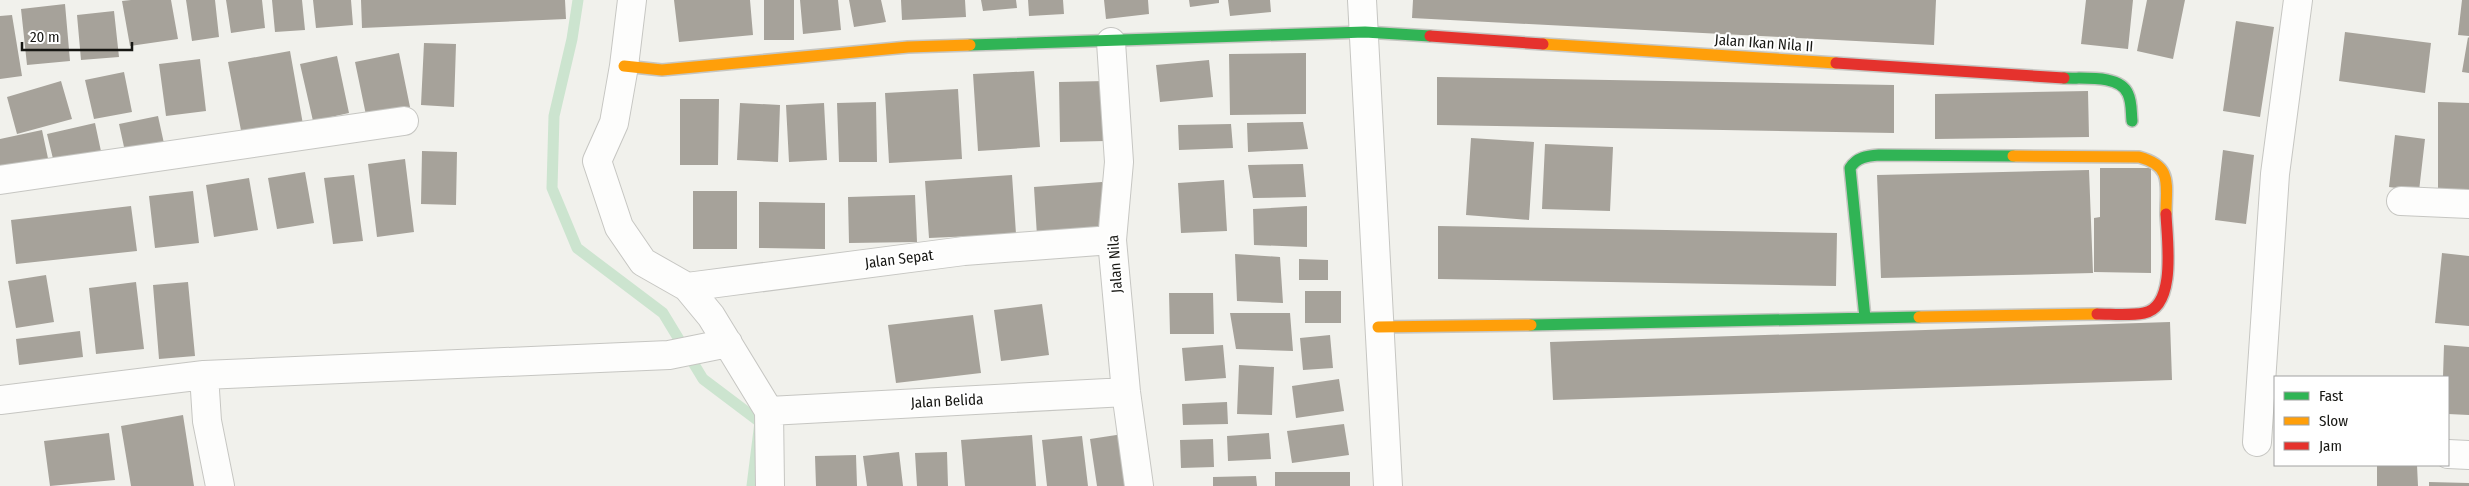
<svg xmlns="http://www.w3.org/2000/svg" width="2469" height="486" font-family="'Fira Sans Condensed',sans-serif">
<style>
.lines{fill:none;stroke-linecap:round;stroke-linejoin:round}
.stream{stroke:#cce4cf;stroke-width:11}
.building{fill:#a6a29a}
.street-casing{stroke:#c6c6c2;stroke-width:30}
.fast-casing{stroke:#c6c6c2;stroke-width:14}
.slow-casing{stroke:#c6c6c2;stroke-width:14}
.jam-casing{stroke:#c6c6c2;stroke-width:14}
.street{stroke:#fdfdfc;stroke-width:28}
.fast{stroke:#30b455;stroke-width:11}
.slow{stroke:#ff9f0a;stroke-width:11}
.jam{stroke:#e5322d;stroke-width:11}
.labels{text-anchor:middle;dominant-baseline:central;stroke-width:4;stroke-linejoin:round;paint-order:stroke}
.street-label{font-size:15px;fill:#171713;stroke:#fff}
</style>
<rect width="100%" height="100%" fill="#f1f1ec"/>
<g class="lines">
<path class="stream" d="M 578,0 L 572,39 L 554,116 L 552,188 L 577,248 L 663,313 L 703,379 L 760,422 L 752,486"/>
</g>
<path class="building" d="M 131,0 L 171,0 L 178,39 L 130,46 L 122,1 Z
M 186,0 L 215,0 L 219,37 L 192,41 Z
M 226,0 L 262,0 L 265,28 L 231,33 Z
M 272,0 L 302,0 L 305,30 L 275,32 Z
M 313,0 L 351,0 L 353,25 L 316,28 Z
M 361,0 L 565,0 L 566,19 L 362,28 Z
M 674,0 L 750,0 L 753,35 L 679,42 Z
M 764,0 L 794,0 L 794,40 L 764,40 Z
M 800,0 L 838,0 L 841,30 L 803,34 Z
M 849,0 L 881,0 L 886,22 L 854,27 Z
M 901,0 L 965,0 L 966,17 L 902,20 Z
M 981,0 L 1016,0 L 1017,8 L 983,11 Z
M 1028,0 L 1063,0 L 1064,14 L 1029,16 Z
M 1104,0 L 1148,0 L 1149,14 L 1106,19 Z
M 1189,0 L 1219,0 L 1219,3 L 1190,7 Z
M 1228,0 L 1270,0 L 1271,12 L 1230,16 Z
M 1413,0 L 1936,0 L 1934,45 L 1412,18 Z
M 2086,0 L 2133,0 L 2128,49 L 2081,44 Z
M 2147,0 L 2185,0 L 2173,59 L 2137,51 Z
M 2462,0 L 2469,0 L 2469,36 L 2458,35 Z
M 65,4 L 70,61 L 27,65 L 21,9 Z
M 114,11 L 119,57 L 81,60 L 77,15 Z
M 12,15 L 22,76 L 0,79 L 0,16 Z
M 2236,21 L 2274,27 L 2260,117 L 2223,111 Z
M 2345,32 L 2431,43 L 2425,93 L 2339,81 Z
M 2468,37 L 2469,38 L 2469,73 L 2462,72 Z
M 424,43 L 456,44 L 454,107 L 421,105 Z
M 290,51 L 304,130 L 243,141 L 228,62 Z
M 399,53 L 410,107 L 366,115 L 355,62 Z
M 1306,53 L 1306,114 L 1230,115 L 1229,54 Z
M 337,56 L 349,113 L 313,121 L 300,64 Z
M 200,59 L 206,111 L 166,116 L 159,64 Z
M 1209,60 L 1213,97 L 1160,102 L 1156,65 Z
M 1034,71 L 1040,147 L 978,151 L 973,74 Z
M 124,72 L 132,112 L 94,119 L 85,80 Z
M 1437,77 L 1894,85 L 1894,133 L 1437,125 Z
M 61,81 L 72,119 L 17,134 L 7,97 Z
M 1105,81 L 1106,141 L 1060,142 L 1059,82 Z
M 958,89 L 962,159 L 889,163 L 885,93 Z
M 2088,91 L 2089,137 L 1935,139 L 1935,94 Z
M 680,99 L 719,99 L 718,165 L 680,165 Z
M 876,102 L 877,162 L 839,162 L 837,103 Z
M 2438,102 L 2469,103 L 2469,194 L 2438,193 Z
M 740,103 L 780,105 L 778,162 L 737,160 Z
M 824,103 L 827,160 L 789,162 L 786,105 Z
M 158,116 L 165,148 L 126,156 L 119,124 Z
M 1303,122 L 1308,149 L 1248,152 L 1247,123 Z
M 95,123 L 102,156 L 55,167 L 47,134 Z
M 1231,124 L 1233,148 L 1179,150 L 1178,125 Z
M 42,130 L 49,163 L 0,173 L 0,139 Z
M 2395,135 L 2425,139 L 2419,191 L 2389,187 Z
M 1471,138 L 1534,142 L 1529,220 L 1466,215 Z
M 1545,144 L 1613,147 L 1610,211 L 1542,209 Z
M 2223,150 L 2254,155 L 2246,224 L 2215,220 Z
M 422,151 L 457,152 L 456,205 L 421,204 Z
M 405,159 L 414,232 L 377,237 L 368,164 Z
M 1303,164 L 1306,197 L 1253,198 L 1248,165 Z
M 2100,168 L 2151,168 L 2151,273 L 2094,272 L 2094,218 L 2100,217 Z
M 2089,170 L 2093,273 L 1881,278 L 1877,175 Z
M 305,172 L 314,223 L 277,229 L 268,178 Z
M 354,175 L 363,241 L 333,244 L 324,178 Z
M 1012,175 L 1016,234 L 929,238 L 925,181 Z
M 249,178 L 258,230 L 214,237 L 206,185 Z
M 1224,180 L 1227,231 L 1181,233 L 1178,183 Z
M 1102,182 L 1105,231 L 1037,236 L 1034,187 Z
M 193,191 L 199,243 L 155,248 L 149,196 Z
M 693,191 L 737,191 L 737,249 L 693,249 Z
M 915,195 L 917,242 L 849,243 L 848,197 Z
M 759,202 L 825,203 L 825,249 L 759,248 Z
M 131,206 L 137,251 L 16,264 L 11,220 Z
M 1307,206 L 1307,247 L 1254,245 L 1253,209 Z
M 1438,226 L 1837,233 L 1836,286 L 1438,279 Z
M 2442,253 L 2469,256 L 2469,326 L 2435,323 Z
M 1235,254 L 1280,257 L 1283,303 L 1237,301 Z
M 1299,259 L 1328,260 L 1328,280 L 1299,280 Z
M 46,275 L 54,322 L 16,328 L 8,281 Z
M 136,282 L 144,349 L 96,354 L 89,288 Z
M 188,282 L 195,356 L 159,359 L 153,285 Z
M 1305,291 L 1341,291 L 1341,323 L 1305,323 Z
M 1169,293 L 1213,293 L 1214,334 L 1170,334 Z
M 1042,304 L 1049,355 L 1001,361 L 994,310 Z
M 1230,313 L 1290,313 L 1293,351 L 1236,349 Z
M 973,315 L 981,373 L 896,383 L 888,325 Z
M 2170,322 L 2172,380 L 1553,400 L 1550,342 Z
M 80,331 L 83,357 L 19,365 L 16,339 Z
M 1330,335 L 1333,368 L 1303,370 L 1300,338 Z
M 1223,345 L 1226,378 L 1185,381 L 1182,348 Z
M 2444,345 L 2469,347 L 2469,415 L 2448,414 L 2448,377 L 2443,377 Z
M 1239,365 L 1274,367 L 1272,415 L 1237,414 Z
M 1339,379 L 1344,411 L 1296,418 L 1292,386 Z
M 1227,402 L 1228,424 L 1183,425 L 1182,404 Z
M 183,415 L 194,486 L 131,486 L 121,426 Z
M 1344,424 L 1349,455 L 1292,463 L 1287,431 Z
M 109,433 L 115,480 L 50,486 L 44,441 Z
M 1269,433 L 1271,459 L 1228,461 L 1227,436 Z
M 1123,434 L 1131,486 L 1097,486 L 1090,439 Z
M 1032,435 L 1036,486 L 965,486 L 961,440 Z
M 1082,436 L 1088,486 L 1047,486 L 1042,440 Z
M 1213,439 L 1214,467 L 1181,468 L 1180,440 Z
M 899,452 L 903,486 L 867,486 L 863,456 Z
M 947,452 L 948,486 L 917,486 L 915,453 Z
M 856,455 L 857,486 L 816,486 L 815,456 Z
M 2377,465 L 2417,465 L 2418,486 L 2377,486 Z
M 1275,472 L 1350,472 L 1350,486 L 1275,486 Z
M 1256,476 L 1257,486 L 1213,486 L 1213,477 Z
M 2429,482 L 2469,483 L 2469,486 L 2429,486 Z"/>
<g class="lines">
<defs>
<path id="street" d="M 632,0 L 624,66 L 614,123 L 597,161 L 619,227 L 643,262 L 687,287 L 711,316 L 769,411 L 770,486
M 1362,0 L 1388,486
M 1111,42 L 1119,162 L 1112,240 L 1126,392 L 1139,486
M 0,180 L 404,121
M 2401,201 L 2469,204
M 687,287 L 964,251 L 1112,240
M 204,375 L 207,421 L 220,486
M 0,400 L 204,375 L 669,355 L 728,343
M 769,411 L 1126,392
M 2257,442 L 2275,174 L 2298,0
M 2448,454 L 2469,455"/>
<path id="fast" d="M 970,45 L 1365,32 L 1430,36
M 2064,78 C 2082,79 2120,74 2128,94 C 2132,102 2131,113 2132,121
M 1865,318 L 1850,168 C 1857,157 1867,156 1879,155 L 2013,156
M 1531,325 L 1919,317"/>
<path id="slow" d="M 1543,44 L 1836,63
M 624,66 L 662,70 L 908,47 L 970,45
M 2013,156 L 2139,157 C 2173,166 2166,184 2166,214
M 1919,317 L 2097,314
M 1378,327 L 1531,325"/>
<path id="jam" d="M 1430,36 L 1543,44
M 1836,63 L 2064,78
M 2097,314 C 2111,314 2129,316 2144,313 C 2177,307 2167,239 2166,214"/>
</defs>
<use href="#street" class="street-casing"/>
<use href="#fast" class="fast-casing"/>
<use href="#slow" class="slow-casing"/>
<use href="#jam" class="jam-casing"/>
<use href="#street" class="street"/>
<use href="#fast" class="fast"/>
<use href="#slow" class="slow"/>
<use href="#jam" class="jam"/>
</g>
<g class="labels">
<g class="street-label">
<text transform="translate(1764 43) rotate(4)">Jalan Ikan Nila II</text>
<text transform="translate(899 259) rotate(-7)">Jalan Sepat</text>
<text transform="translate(1115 264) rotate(-94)">Jalan Nila</text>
<text transform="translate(947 401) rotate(-3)">Jalan Belida</text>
</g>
</g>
<rect x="2274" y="376" width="175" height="90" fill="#ffffff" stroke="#a2a2a1"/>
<rect x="2284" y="392" width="25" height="8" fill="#30b455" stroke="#a2a2a1"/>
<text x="2319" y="401" font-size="15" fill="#171713">Fast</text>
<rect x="2284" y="417" width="25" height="8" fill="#ff9f0a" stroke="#a2a2a1"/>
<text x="2319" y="426" font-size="15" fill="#171713">Slow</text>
<rect x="2284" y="442" width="25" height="8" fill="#e5322d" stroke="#a2a2a1"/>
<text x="2319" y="451" font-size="15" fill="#171713">Jam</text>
<path d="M22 42v8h110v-8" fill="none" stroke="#171713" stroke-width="2.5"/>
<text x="30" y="42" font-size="15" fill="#171713" stroke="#ffffff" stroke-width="4" paint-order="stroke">20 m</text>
</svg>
